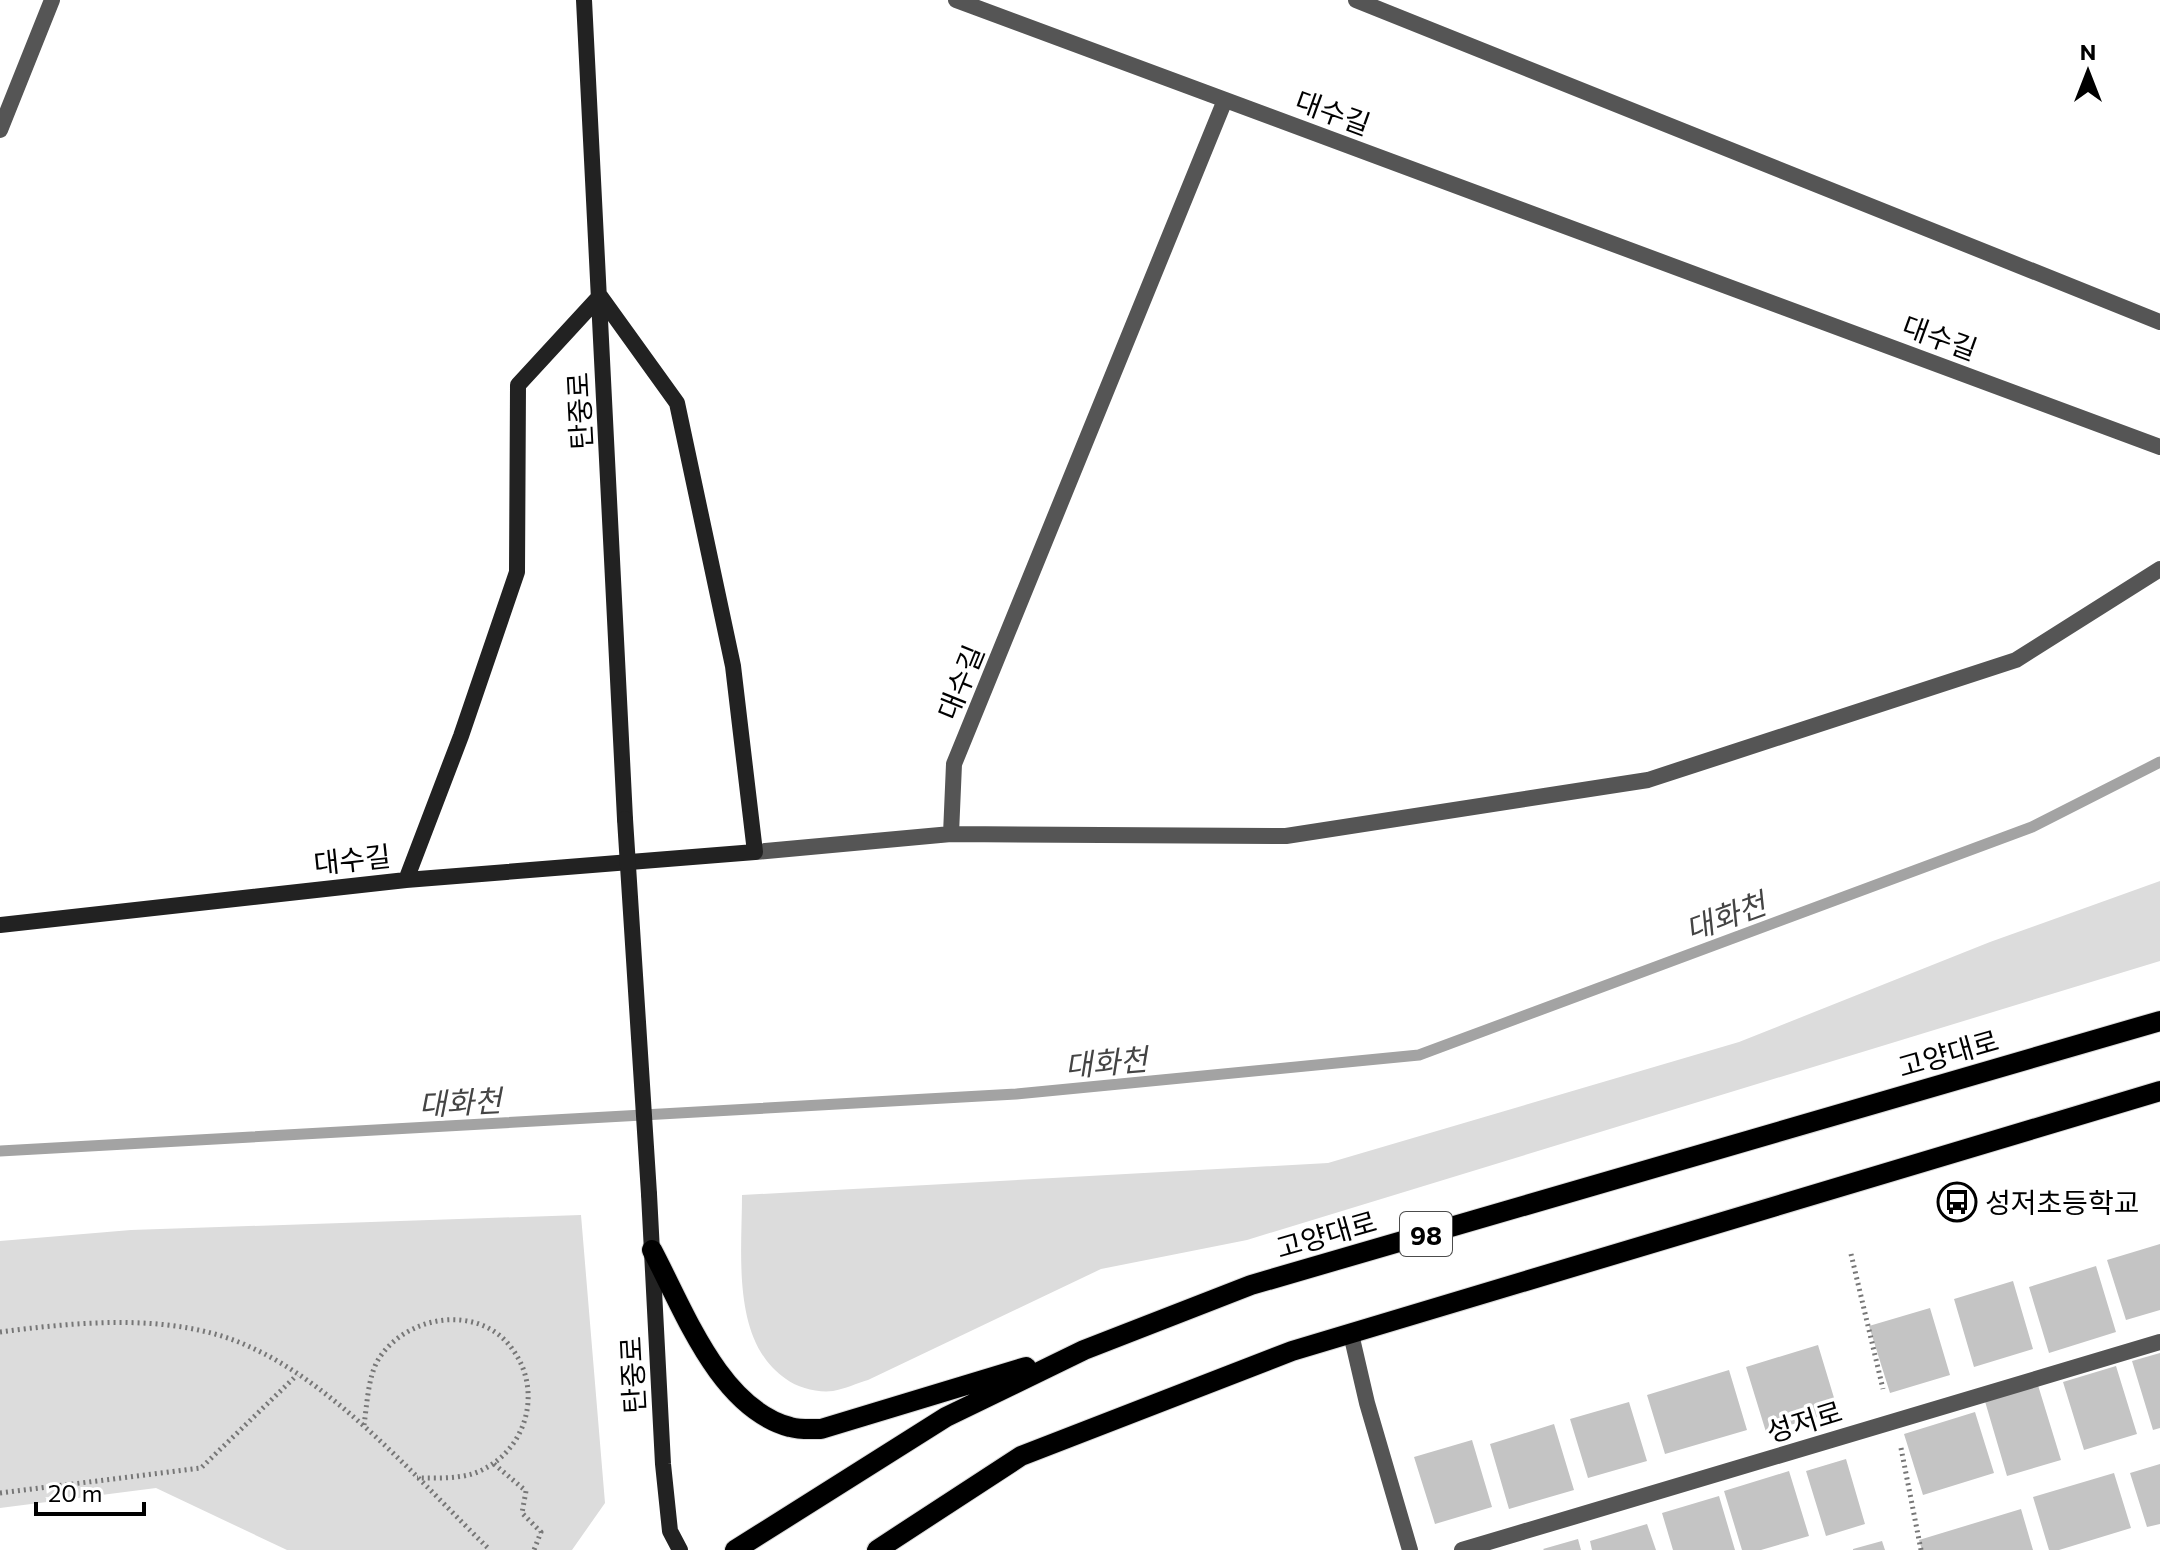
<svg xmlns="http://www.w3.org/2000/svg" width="2160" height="1550" font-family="Commissioner,'Noto Sans KR',sans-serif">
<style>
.green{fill:#dcdcdc}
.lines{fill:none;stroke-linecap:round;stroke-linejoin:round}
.stream{stroke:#a3a3a3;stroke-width:11}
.building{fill:#c4c4c4}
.primary-casing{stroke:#dbdbdb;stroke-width:22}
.path{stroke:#777;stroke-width:5;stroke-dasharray:2 4;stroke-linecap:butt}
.street{stroke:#555;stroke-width:16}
.secondary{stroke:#222;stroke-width:16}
.primary{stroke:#000;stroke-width:20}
.secondary-bridge{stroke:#222;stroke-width:16}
.labels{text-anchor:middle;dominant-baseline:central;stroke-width:7;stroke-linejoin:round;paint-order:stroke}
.shield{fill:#fff;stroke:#4c4c4c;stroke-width:2}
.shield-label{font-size:26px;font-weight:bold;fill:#000}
.street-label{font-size:28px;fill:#000;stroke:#fff}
.poi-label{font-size:28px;fill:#000;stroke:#fff;text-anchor:start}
.water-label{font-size:30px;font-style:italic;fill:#444;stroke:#fff}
</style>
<rect width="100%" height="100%" fill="#fff"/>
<path class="green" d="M 2160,881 L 2160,961 L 1247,1240 L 1101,1269 L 868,1380 C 857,1383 845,1389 833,1391 C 818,1393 798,1388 786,1379 C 731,1342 742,1254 742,1195 L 1328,1163 L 1739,1042 L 1990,942 Z
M 581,1215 L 605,1503 L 572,1550 L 287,1550 L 156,1488 L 0,1508 L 0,1241 L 131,1230 Z"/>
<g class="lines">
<path class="stream" d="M 0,1151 L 1016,1094 L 1419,1055 L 2032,827 L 2160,762"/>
</g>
<path class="building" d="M 2160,1244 L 2160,1310 L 2126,1320 L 2107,1260 Z
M 2096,1266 L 2116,1332 L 2049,1353 L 2029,1287 Z
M 2013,1281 L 2033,1349 L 1974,1367 L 1954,1299 Z
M 1930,1308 L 1950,1375 L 1890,1393 L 1869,1326 Z
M 1818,1345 L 1838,1411 L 1766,1432 L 1746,1367 Z
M 2160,1353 L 2160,1428 L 2153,1430 L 2132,1361 Z
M 2116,1366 L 2137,1434 L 2084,1450 L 2063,1382 Z
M 1729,1370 L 1747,1430 L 1665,1454 L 1647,1395 Z
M 2037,1382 L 2061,1460 L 2007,1476 L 1984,1398 Z
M 1629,1402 L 1647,1461 L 1588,1478 L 1570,1419 Z
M 1975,1412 L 1994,1473 L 1923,1495 L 1904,1434 Z
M 1554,1424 L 1574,1490 L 1509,1509 L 1490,1444 Z
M 1472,1440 L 1492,1507 L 1435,1524 L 1414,1457 Z
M 1846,1459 L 1865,1524 L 1826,1536 L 1806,1471 Z
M 2160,1464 L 2160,1524 L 2147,1527 L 2130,1473 Z
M 1789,1471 L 1809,1536 L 1761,1550 L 1742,1550 L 1724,1491 Z
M 2114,1473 L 2131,1528 L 2059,1550 L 2049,1550 L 2033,1497 Z
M 1719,1496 L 1735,1550 L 1673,1550 L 1662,1513 Z
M 2021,1509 L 2033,1550 L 1922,1550 L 1919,1540 Z
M 1647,1524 L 1656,1550 L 1592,1550 L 1590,1541 Z
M 1578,1539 L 1581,1550 L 1544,1550 L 1543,1549 Z
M 1882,1541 L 1885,1550 L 1853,1550 L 1853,1549 Z"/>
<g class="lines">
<defs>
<path id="primary" d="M 652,1250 C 684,1310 719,1408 790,1427 C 800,1430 812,1429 821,1429 L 1026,1367
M 735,1550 L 946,1417 L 1084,1350 L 1251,1285 L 2160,1021
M 877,1550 L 1021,1456 L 1292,1351 L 2160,1091"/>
</defs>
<use href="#primary" class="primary-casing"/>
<path class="path" d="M 1851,1254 L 1883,1389
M 0,1332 C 78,1322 173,1312 248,1346 C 337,1385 420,1482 490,1550
M 364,1425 C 367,1405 368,1377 378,1360 C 406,1314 481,1303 513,1350 C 545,1394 524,1457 472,1474 C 455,1479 435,1478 417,1478
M 1901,1448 L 1921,1550
M 494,1464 L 526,1491 L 522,1513 L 541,1532 L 534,1550
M 0,1493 L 201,1468 L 297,1375"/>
<path class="street" d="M 956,0 L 2160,447
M 1356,0 L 2160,322
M 0,130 L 52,0
M 951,834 L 954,764 L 1225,100
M 755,852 L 951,834 L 1286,836 L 1648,780 L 2016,660 L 2160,569
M 1351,1334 L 1367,1403 L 1410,1550
M 1462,1550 L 2160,1342"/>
<path class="secondary" d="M 584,0 L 625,819
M 0,925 L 406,880 L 755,852 L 733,666 L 677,403 L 600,296 L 518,385 L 517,572 L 461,736 L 406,880
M 649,1194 L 663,1464 L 670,1531 L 680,1550"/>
<use href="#primary" class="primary"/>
<path class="secondary-bridge" d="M 625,819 L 649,1194"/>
</g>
<defs>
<symbol id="bus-ring" viewBox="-11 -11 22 22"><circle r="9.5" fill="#fff" stroke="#000" stroke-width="1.5"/><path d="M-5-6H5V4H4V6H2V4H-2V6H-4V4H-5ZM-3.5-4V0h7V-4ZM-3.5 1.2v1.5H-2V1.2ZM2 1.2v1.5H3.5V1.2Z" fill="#000"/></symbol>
</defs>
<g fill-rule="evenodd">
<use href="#bus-ring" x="1935" y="1180" width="44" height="44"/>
</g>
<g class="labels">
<rect class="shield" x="1400" y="1212" width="52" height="44" rx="6"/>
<g class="shield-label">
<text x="1426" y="1234">98</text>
</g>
<g class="street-label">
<text transform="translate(1333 112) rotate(20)">대수길</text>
<text transform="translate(1940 337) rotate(20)">대수길</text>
<text transform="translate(579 411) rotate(-93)">탄중로</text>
<text transform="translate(960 682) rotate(-68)">대수길</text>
<text transform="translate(352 859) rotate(-6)">대수길</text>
<text transform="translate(1948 1053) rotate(-16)">고양대로</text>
<text transform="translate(1326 1234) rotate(-16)">고양대로</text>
<text transform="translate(632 1375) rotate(-93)">탄중로</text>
<text transform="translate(1804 1421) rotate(-17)">성저로</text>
</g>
<g class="poi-label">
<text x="1985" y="1202">성저초등학교</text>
</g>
<g class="water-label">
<text transform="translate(1725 915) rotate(-20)">대화천</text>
<text transform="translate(1106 1061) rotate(-5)">대화천</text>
<text transform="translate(460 1101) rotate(-3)">대화천</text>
</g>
</g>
<g transform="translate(2088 72)" stroke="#ffffff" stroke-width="6" paint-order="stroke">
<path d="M0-6L14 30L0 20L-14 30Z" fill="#000000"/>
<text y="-12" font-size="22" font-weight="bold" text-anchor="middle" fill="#000000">N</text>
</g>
<path d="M36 1502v12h108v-12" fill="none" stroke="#000000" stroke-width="4"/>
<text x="48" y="1502" font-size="24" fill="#000000" stroke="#ffffff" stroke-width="6" paint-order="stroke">20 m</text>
</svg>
